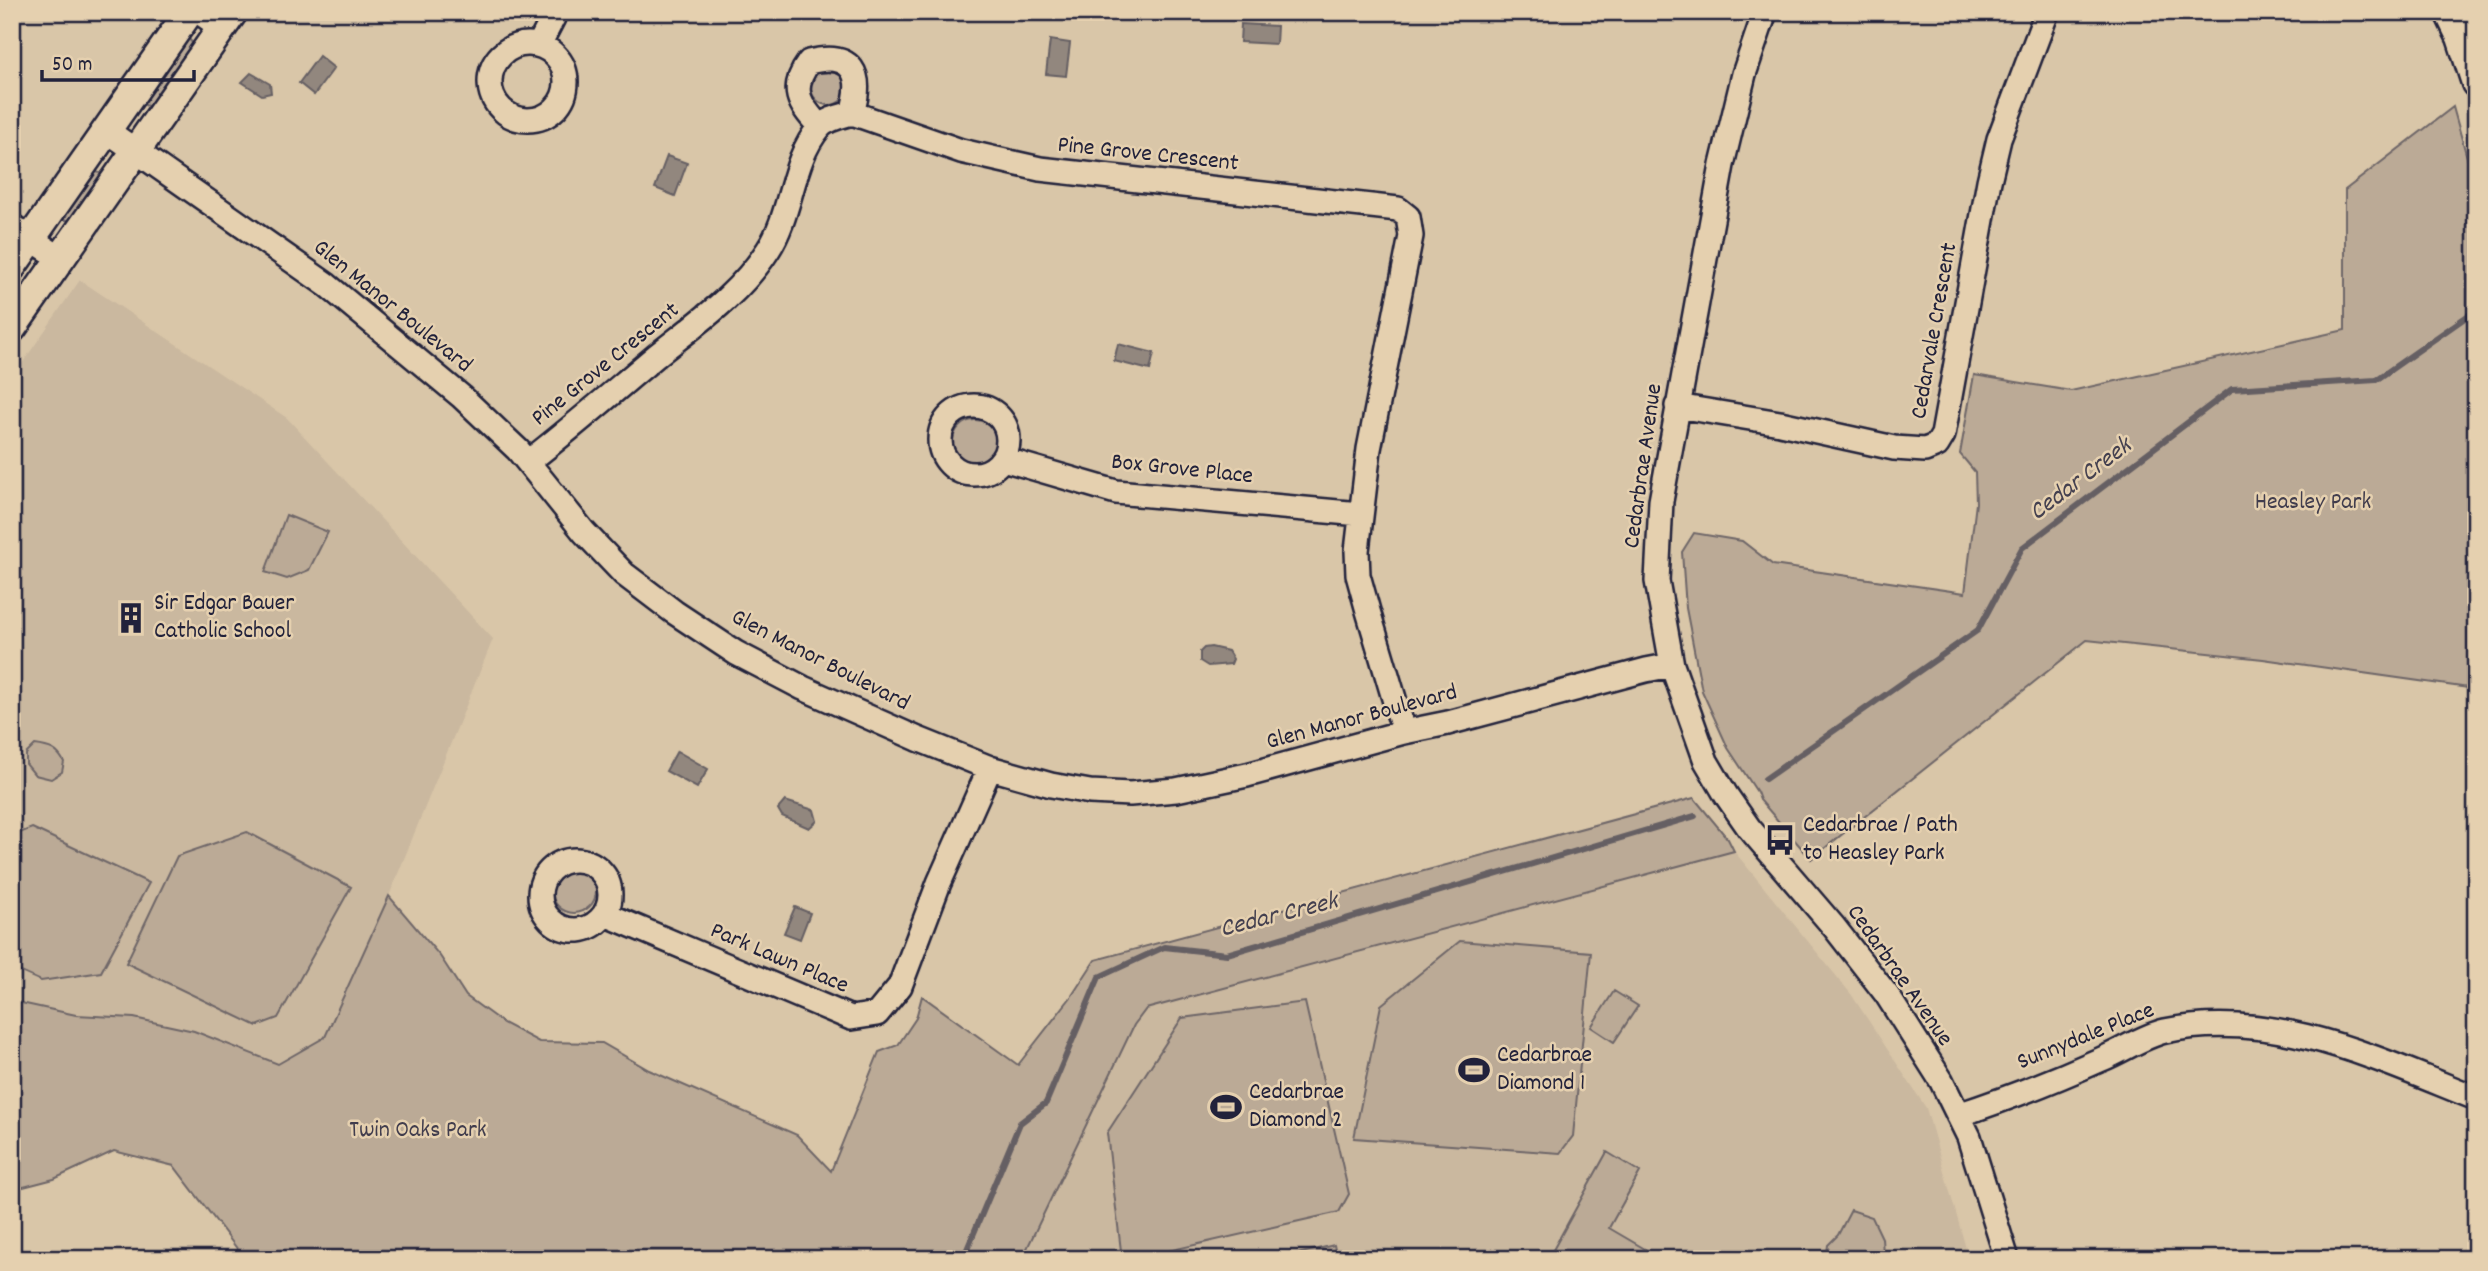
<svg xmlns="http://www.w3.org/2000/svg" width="2488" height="1271" font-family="Dekko,sans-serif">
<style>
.built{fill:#cab89f}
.green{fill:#bbaa96;stroke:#6e6668;stroke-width:2}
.water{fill:#92877e;stroke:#655f63;stroke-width:2}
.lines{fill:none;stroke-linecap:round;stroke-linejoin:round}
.stream{stroke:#655f63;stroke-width:6}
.minor-casing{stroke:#22223b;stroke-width:28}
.tertiary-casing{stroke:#22223b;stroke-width:33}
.minor{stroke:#e5d0af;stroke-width:23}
.tertiary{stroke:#e5d0af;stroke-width:28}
.labels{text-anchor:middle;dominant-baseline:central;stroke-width:5;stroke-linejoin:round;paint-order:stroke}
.street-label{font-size:24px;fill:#22223b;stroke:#e5d0af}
.park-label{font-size:24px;fill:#413d4d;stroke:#e5d0af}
.poi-label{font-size:24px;fill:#22223b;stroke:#e5d0af;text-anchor:start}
.water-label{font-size:26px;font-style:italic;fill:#44404f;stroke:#e5d0af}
</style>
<rect width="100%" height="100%" fill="#d9c6a8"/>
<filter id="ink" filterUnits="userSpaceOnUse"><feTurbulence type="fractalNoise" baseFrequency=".0143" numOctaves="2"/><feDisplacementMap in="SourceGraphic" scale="14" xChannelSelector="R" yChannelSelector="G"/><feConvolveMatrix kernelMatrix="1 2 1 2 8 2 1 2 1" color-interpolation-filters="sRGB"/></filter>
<g filter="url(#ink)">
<path class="built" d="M 80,280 L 287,418 L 493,639 L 389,896 L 320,1049 L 293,1068 L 181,1040 L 12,1001 L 12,378 Z
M 1734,851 L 1851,994 L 1926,1108 L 1969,1259 L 1022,1259 L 1134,1025 L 1146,1009 Z"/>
<path class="green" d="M 189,39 L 194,45 L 151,108 L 141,103 L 183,40 Z
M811 87a18 18 0 1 1 36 0a18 18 0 1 1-36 0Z
M 2453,107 L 2476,190 L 2476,689 L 2263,659 L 2087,640 L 1811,859 L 1760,800 L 1757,792 L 1728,748 L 1702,691 L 1686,608 L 1682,552 L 1694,533 L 1742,541 L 1773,565 L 1965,593 L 1976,503 L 1975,472 L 1960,454 L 1974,375 L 2071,391 L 2345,330 L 2345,190 Z
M 93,171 L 100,173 L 102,177 L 71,220 L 64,220 L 61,217 Z
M953 442a22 22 0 1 1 44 0a22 22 0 1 1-44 0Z
M 286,515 L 328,532 L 309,570 L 287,579 L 265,572 Z
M 35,745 C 50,747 57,749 64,762 L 62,772 L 51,779 L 35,775 L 26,764 L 26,754 Z
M 1694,798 L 1728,839 L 1734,851 L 1146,1009 L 1134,1025 L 1022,1259 L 245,1259 L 174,1166 L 114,1151 L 54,1179 L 12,1190 L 12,1001 L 76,1015 L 134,1018 L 194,1031 L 278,1064 L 325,1037 L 389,896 L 440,956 L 466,996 L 503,1023 L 539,1042 L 602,1043 L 649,1070 L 797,1135 L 831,1171 L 879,1052 L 898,1045 L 916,1018 L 922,996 L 1018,1065 L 1071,997 L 1095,960 Z
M 32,828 L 149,883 L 101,972 L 41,981 L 12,968 L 12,836 Z
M 247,832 L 351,887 L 278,1018 L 257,1026 L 126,963 L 177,856 Z
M552 891a22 22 0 1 1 44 0a22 22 0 1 1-44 0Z
M 1460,941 L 1591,952 L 1573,1136 L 1560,1153 L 1354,1138 L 1381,1005 Z
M 1614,991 L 1638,1006 L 1614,1042 L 1591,1027 Z
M 1305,1002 L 1349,1194 L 1339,1212 L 1133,1259 L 1122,1259 L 1107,1133 L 1182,1018 Z
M 1607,1152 L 1640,1172 L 1609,1228 L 1662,1259 L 1548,1259 Z
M 1851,1210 L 1872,1217 L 1882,1238 L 1883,1254 L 1880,1259 L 1826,1259 L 1828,1245 L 1838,1235 Z
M 1334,1245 L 1337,1259 L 1277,1259 Z"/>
<path class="water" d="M 1241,24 L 1277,26 L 1276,44 L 1240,42 Z
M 1050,40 L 1070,43 L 1066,76 L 1046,74 Z
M 319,56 L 334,68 L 314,95 L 299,83 Z
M 251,73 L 270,84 L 271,93 L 262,95 L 242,82 Z
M 667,156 L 687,163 L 675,196 L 655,188 Z
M 1118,344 L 1154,353 L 1150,370 L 1114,361 Z
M 1211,647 L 1228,651 L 1233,659 L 1231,664 L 1208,666 L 1200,661 L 1200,652 L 1204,648 Z
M 677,751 L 708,769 L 697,788 L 666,771 Z
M 785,801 L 814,810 L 817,821 L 809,828 L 782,816 L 778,809 Z
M 795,907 L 810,913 L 800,939 L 784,933 Z"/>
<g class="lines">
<path class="stream" d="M 1765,779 L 1978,630 L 2022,548 L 2232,389 L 2376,380 L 2476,310
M 963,1259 L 1020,1123 L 1046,1103 L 1099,977 L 1164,947 L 1227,954 L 1695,816"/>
<defs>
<path id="minor" d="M 199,12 L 222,28
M 1765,12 L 1744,74 L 1722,165 L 1661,501 L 1657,581 L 1672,665 L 1706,761 L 1726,795 L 1749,828 L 1834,927 L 1887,995 L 1941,1080 L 1969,1137 L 2007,1259
M490 82a38 38 0 1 1 76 0a38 38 0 1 1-76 0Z
M 539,45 L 556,12
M 819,126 C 799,104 789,89 809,62 C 853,51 864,74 852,113
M 106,130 L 327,285 L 462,397 L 518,450 L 584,532 L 624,574 L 674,612 L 736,653 L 803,688 L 918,739 L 990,768 L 1051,785 L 1090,792 L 1130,794 L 1176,790 L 1247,775 L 1404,732 L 1448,723 L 1646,670 L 1672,665
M 12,226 L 60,258
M940 440a34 34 0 1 1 68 0a34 34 0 1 1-68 0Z
M 1677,406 L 1780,423 L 1894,448 L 1925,450 L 1937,445 L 1943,435 L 1989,181 L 1999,139 L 2047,12
M 1003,459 L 1116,492 L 1360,514
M 528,462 C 572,428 613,392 656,356 C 696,324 740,294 768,250 C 792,214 791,161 819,128 C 826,119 842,116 852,113 L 961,151 L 1040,169 L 1398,209 L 1408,217 L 1411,236 L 1369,449 L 1357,551 L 1358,575 L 1368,611 L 1404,732
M540 895a35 35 0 1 1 70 0a35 35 0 1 1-70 0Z
M 605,914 L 851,1018 L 877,1014 L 900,986 L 939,883 L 990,768
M 1958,1115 C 2007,1099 2055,1080 2102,1059 C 2122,1051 2143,1036 2165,1031 C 2273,1008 2377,1059 2476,1098"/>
<path id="tertiary" d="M 2449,12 L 2461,37 L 2476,83
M 12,266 L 189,12
M 12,328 L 233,12"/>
</defs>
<use href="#minor" class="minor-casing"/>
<use href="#tertiary" class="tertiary-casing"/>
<use href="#minor" class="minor"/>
<use href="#tertiary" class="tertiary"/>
</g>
</g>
<defs>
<symbol id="building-bare" viewBox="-9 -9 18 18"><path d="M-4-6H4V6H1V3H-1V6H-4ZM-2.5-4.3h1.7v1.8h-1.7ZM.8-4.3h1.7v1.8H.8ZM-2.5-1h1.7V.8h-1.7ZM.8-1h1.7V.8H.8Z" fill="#22223b" stroke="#e5d0af" stroke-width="2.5" paint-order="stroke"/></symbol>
<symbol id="bus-bare" viewBox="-9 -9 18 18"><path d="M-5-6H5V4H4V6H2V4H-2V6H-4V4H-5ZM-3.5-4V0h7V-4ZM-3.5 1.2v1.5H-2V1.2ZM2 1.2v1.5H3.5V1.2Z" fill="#22223b" stroke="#e5d0af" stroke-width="2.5" paint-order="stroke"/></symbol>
<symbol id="stadium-bare" viewBox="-9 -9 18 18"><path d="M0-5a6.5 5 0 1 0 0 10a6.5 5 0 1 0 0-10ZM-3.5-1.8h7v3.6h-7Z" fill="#22223b" stroke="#e5d0af" stroke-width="2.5" paint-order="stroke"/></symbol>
</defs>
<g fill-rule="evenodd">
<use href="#building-bare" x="109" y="596" width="44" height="44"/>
<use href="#bus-bare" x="1758" y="818" width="44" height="44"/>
<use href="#stadium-bare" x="1452" y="1048" width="44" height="44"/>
<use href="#stadium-bare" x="1204" y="1085" width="44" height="44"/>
</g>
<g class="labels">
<g class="street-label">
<text transform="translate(1148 155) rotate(6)">Pine Grove Crescent</text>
<text transform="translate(392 307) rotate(39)">Glen Manor Boulevard</text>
<text transform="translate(1935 331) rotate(-80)">Cedarvale Crescent</text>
<text transform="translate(606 365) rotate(-39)">Pine Grove Crescent</text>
<text transform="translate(1644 466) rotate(-82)">Cedarbrae Avenue</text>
<text transform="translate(1182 470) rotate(6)">Box Grove Place</text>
<text transform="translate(820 661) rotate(27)">Glen Manor Boulevard</text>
<text transform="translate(1362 718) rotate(-15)">Glen Manor Boulevard</text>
<text transform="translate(779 959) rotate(23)">Park Lawn Place</text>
<text transform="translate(1899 976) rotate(55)">Cedarbrae Avenue</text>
<text transform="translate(2086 1037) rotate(-22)">Sunnydale Place</text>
</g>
<g class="park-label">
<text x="2313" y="503">Heasley Park</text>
<text x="418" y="1131">Twin Oaks Park</text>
</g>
<g class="poi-label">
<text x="154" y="604">Sir Edgar Bauer<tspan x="154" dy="28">Catholic School</tspan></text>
<text x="1803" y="826">Cedarbrae / Path<tspan x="1803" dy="28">to Heasley Park</tspan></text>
<text x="1497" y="1056">Cedarbrae<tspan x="1497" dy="28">Diamond 1</tspan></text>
<text x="1249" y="1093">Cedarbrae<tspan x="1249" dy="28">Diamond 2</tspan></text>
</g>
<g class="water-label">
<text transform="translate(2081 480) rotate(-37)">Cedar Creek</text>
<text transform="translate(1279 916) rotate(-14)">Cedar Creek</text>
</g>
</g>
<rect width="2488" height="1271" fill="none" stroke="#e5d0af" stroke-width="42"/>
<rect x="21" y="21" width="2446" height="1229" fill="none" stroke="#22223b" stroke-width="2.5" filter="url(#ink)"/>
<path d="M42 70v10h152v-10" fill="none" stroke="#22223b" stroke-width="3.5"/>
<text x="52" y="70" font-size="21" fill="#22223b" stroke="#e5d0af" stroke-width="5" paint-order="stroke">50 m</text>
</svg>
